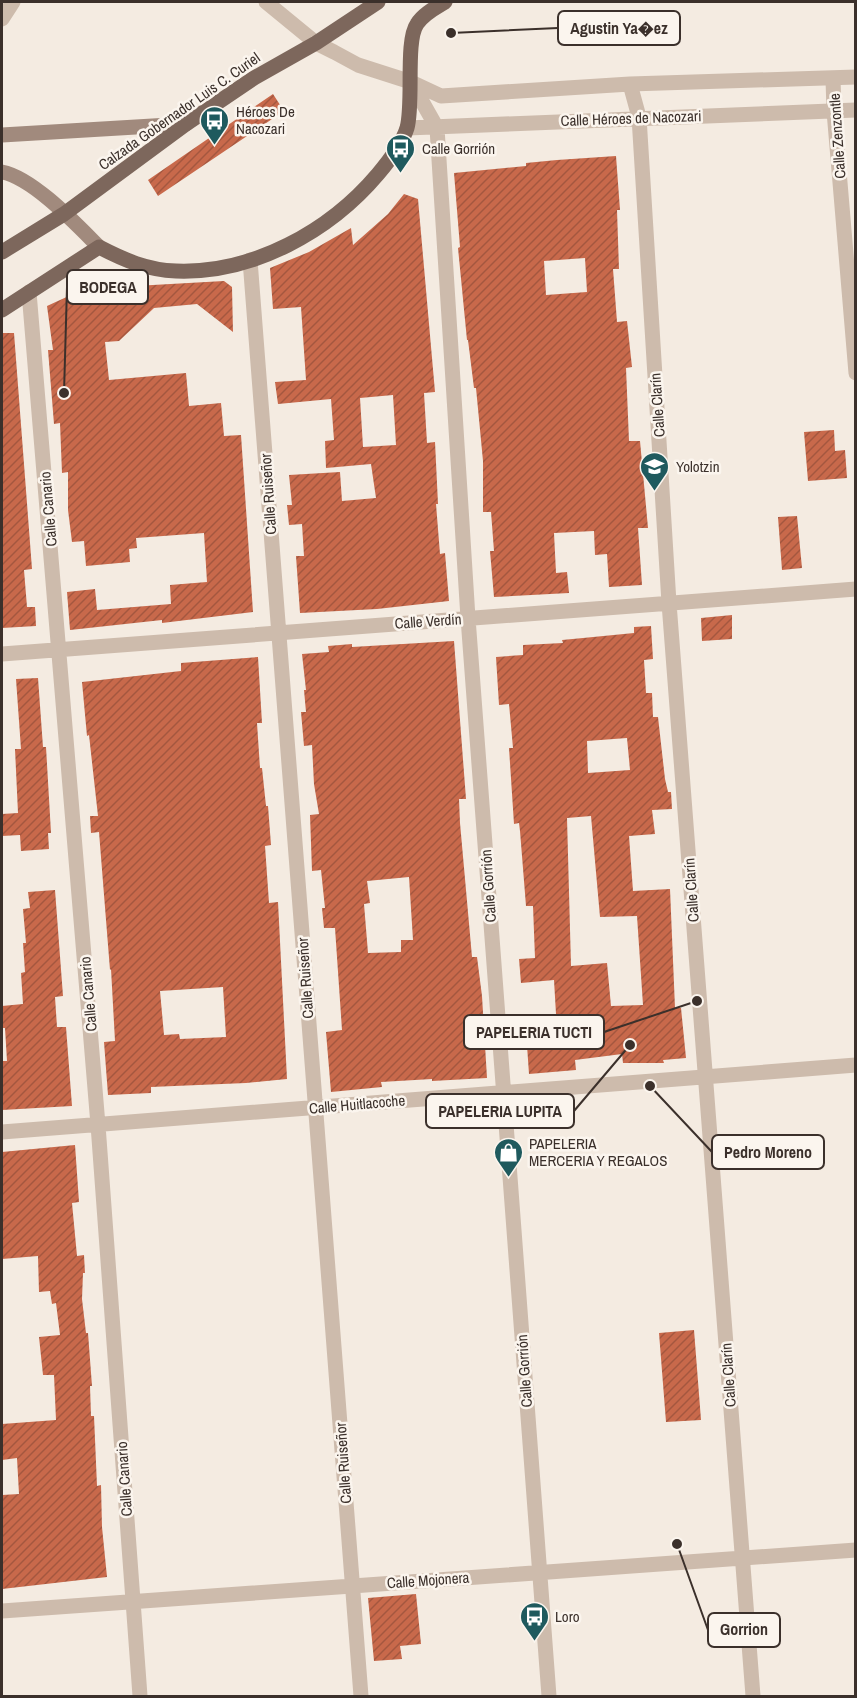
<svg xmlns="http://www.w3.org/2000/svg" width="857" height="1698" font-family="'Archivo Narrow',sans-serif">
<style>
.building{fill:url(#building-hatch);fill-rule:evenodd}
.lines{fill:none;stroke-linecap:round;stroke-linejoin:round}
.street{stroke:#cdbbac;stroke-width:15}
.secondary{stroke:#a18a7d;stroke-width:15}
.primary{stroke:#7d675c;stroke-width:15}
.labels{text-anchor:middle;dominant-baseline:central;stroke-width:5;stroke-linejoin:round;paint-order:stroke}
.street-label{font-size:15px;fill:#3b302b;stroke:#fbf5ee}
.poi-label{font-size:15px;fill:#3b302b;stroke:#fbf5ee;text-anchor:start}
.leader{fill:none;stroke:#3b302b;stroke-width:2}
.callout-dot{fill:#3b302b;stroke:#fbf5ee;stroke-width:2}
.callout{fill:#fbf5ee;stroke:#3b302b;stroke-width:2}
.callout-label{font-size:16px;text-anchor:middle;font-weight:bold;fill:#3b302b}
</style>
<defs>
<pattern id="building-hatch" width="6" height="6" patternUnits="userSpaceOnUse" patternTransform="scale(1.5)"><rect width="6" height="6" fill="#c8694b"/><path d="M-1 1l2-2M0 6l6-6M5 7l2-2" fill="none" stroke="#a4573f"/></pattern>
</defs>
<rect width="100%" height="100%" fill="#f4ebe1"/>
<path class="building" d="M 273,94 L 284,111 L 158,196 L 148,180 Z
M 616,156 L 620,210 L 617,210 L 619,269 L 613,269 L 617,322 L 627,321 L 632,367 L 626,368 L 629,441 L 640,441 L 648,528 L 638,528 L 642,585 L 609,587 L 607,554 L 595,555 L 594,531 L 554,533 L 556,573 L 567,572 L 569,593 L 494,597 L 490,551 L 494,551 L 491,512 L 483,512 L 483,461 L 476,388 L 474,388 L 468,340 L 467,340 L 458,248 L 460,247 L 454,173 L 526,166 L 526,163 L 557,160 ZM 585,258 L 587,292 L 546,295 L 544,261 Z
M 404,194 L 418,199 L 435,392 L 424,393 L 427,443 L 435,442 L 438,504 L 436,504 L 440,554 L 445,553 L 449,601 L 377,609 L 300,613 L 296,556 L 304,556 L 302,524 L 289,525 L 287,505 L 292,505 L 289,475 L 340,472 L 342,501 L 376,498 L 371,464 L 326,468 L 325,441 L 334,440 L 331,399 L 278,404 L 275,382 L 306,380 L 301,307 L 273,309 L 270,268 L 309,252 L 351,228 L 353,245 L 388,214 ZM 393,395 L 396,445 L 363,447 L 360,398 Z
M 108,278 L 108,284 L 134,281 L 135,286 L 224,281 L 232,287 L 233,332 L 197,304 L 154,308 L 119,341 L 105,342 L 109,380 L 186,373 L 189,406 L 221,403 L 224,436 L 241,435 L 253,612 L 162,623 L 162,620 L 70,630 L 67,592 L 95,589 L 97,610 L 171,604 L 170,585 L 207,582 L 204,533 L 136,538 L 137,548 L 129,549 L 130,562 L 86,566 L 84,541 L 72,542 L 68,510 L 68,472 L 62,473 L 60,423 L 54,424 L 48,350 L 53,350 L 47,306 Z
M 2,333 L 14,333 L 32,569 L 24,570 L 27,607 L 35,607 L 36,626 L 2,628 Z
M 834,430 L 835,451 L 845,450 L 847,478 L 808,481 L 804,432 Z
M 797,516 L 802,568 L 782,570 L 778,517 Z
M 732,615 L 732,639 L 702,641 L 701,618 Z
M 651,626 L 653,659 L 644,660 L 646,693 L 652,693 L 653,717 L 658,717 L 665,779 L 668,792 L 671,792 L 672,809 L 652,810 L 655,834 L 629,836 L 633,891 L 670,889 L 675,1008 L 681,1008 L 686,1058 L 663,1060 L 664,1063 L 623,1063 L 622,1054 L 575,1060 L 576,1070 L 529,1074 L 525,1017 L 550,1016 L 550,1015 L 556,1014 L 554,980 L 521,983 L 519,959 L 535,958 L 533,906 L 526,906 L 520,831 L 519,823 L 514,824 L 509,748 L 513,748 L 509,704 L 499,705 L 496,657 L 523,655 L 523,645 L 563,643 L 562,640 L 583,638 L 634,633 L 634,627 ZM 627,738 L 630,770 L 588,773 L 587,741 ZM 591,816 L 600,917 L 637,916 L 643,1005 L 611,1006 L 607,963 L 571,966 L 567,818 Z
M 454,641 L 466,799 L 459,799 L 460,823 L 472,957 L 477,957 L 482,996 L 487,1078 L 432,1081 L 432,1079 L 381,1082 L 382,1087 L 331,1092 L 326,1032 L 342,1030 L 335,928 L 324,928 L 322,908 L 325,908 L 321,870 L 312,871 L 310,815 L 319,814 L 314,784 L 312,745 L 304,746 L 301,712 L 306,712 L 304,690 L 306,690 L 302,654 L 329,652 L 328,646 L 352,644 L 352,647 ZM 409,877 L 413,940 L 401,940 L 401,952 L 368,953 L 364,904 L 370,903 L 367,881 Z
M 258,657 L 262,723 L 257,723 L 260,768 L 262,768 L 266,806 L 268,806 L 271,845 L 265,846 L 269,903 L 278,902 L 287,1079 L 246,1083 L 151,1087 L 151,1093 L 108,1095 L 104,1042 L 115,1041 L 111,969 L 110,970 L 99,832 L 91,833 L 90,816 L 98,816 L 89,735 L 87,736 L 82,682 L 181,671 L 181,663 ZM 223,987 L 226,1037 L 180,1039 L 179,1034 L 164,1035 L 160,991 Z
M 38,678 L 43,747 L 46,747 L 51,833 L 48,833 L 49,849 L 21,851 L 20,835 L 2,836 L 2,814 L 18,813 L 15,749 L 21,749 L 16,679 Z
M 55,890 L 63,996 L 55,997 L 57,1027 L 66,1027 L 72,1106 L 2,1110 L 2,1061 L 7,1061 L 5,1028 L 2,1028 L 2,1006 L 23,1004 L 21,973 L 25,972 L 23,943 L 26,943 L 23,909 L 30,908 L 28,892 Z
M 75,1145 L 79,1202 L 72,1203 L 77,1256 L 84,1255 L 85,1273 L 83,1273 L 82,1299 L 86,1333 L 88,1333 L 92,1386 L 90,1386 L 91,1416 L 94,1416 L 97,1486 L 101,1485 L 102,1527 L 107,1577 L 2,1589 L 2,1495 L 19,1494 L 17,1458 L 2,1460 L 2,1424 L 56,1420 L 54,1375 L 43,1375 L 39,1337 L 60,1335 L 56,1303 L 52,1304 L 50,1291 L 39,1292 L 38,1256 L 2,1259 L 2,1152 Z
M 694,1330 L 701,1420 L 666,1422 L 659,1333 Z
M 416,1594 L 421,1644 L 400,1646 L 402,1659 L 374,1661 L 368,1598 Z"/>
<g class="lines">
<path class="street" d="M 266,2 L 316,43 L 334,52 L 358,65 L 411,82 L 441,96 L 630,84 L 856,77
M 2,19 L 13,2
M 833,79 L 834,111 L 856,373
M 411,82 L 437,128 L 468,618 L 549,1696
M 630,84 L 639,117 L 669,603 L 753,1696
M 407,128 L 856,110
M 250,260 L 361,1696
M 29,292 L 98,1125 L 140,1696
M 2,654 L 856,589
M 2,1132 L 856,1065
M 2,1611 L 856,1550"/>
<path class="secondary" d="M 2,135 L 186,124
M 2,172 C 33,178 76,224 99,247"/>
<path class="primary" d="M 2,252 L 64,214 L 186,124 L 254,78 L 316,43 L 378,2
M 2,310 L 99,247 C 124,260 147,270 176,271 C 253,274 330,231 378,174 C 389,161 402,144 407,128 C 414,103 405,41 417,24 C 423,14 435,8 445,2"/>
</g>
<defs>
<symbol id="bus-pin" viewBox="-11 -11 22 30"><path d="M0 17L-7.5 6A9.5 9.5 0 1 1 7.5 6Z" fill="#1f5a5e" stroke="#fbf5ee"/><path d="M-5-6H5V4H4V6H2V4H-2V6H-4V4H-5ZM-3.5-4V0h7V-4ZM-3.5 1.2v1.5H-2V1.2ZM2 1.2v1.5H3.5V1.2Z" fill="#fff"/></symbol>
<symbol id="school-pin" viewBox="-11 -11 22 30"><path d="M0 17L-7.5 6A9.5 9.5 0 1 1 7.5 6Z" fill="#1f5a5e" stroke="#fbf5ee"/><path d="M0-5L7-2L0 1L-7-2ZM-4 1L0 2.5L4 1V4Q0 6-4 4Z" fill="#fff"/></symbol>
<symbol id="shop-pin" viewBox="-11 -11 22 30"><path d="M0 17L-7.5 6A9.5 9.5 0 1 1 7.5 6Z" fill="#1f5a5e" stroke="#fbf5ee"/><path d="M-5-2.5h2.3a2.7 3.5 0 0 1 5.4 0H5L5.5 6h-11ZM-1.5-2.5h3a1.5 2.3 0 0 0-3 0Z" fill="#fff"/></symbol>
</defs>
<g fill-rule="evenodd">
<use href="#bus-pin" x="198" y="104" width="33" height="45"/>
<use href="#bus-pin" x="384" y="132" width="33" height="45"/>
<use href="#school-pin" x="638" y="450" width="33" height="45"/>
<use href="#shop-pin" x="492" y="1136" width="33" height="45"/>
<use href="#bus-pin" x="518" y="1600" width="33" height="45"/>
</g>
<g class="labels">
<g class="street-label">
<text transform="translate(179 111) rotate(-35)">Calzada Gobernador Luis C. Curiel</text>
<text transform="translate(631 118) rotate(-2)">Calle Héroes de Nacozari</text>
<text transform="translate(837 136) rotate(-94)">Calle Zenzontle</text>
<text transform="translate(657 405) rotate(-94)">Calle Clarín</text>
<text transform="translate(268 494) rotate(-94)">Calle Ruiseñor</text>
<text transform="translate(48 509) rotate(-95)">Calle Canario</text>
<text transform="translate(428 621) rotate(-4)">Calle Verdín</text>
<text transform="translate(488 886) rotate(-94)">Calle Gorrión</text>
<text transform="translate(691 890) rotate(-94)">Calle Clarín</text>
<text transform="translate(305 978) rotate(-94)">Calle Ruiseñor</text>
<text transform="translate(88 994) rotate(-95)">Calle Canario</text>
<text transform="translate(357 1104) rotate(-5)">Calle Huitlacoche</text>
<text transform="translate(524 1371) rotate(-94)">Calle Gorrión</text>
<text transform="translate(728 1375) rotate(-94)">Calle Clarín</text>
<text transform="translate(343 1463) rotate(-94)">Calle Ruiseñor</text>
<text transform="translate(124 1479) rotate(-94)">Calle Canario</text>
<text transform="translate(428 1580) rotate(-4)">Calle Mojonera</text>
</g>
<g class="poi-label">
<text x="236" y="111">Héroes De<tspan x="236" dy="17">Nacozari</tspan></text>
<text x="422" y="148">Calle Gorrión</text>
<text x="676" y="466">Yolotzin</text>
<text x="529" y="1143">PAPELERIA<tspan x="529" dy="17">MERCERIA Y REGALOS</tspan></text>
<text x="555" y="1616">Loro</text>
</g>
</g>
<path class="leader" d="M451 33L558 28M64 393L67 287M697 1001L604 1032M630 1045L574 1111M650 1086L712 1152M677 1544L708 1630"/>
<g class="callout-dot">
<circle cx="451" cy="33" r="6"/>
<circle cx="64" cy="393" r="6"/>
<circle cx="697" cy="1001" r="6"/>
<circle cx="630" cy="1045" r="6"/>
<circle cx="650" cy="1086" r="6"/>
<circle cx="677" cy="1544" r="6"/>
</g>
<g class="callout">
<rect x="558" y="11" width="122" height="34" rx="6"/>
<rect x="67" y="270" width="81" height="34" rx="6"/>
<rect x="464" y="1015" width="140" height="34" rx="6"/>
<rect x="426" y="1094" width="148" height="34" rx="6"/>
<rect x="712" y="1135" width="112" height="34" rx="6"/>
<rect x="708" y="1613" width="72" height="34" rx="6"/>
</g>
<g class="callout-label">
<text x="619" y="34">Agustin Ya�ez</text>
<text x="108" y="293">BODEGA</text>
<text x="534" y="1038">PAPELERIA TUCTI</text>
<text x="500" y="1117">PAPELERIA LUPITA</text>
<text x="768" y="1158">Pedro Moreno</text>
<text x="744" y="1635">Gorrion</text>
</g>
<rect width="857" height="1698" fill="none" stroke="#3b302b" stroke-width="6"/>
</svg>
